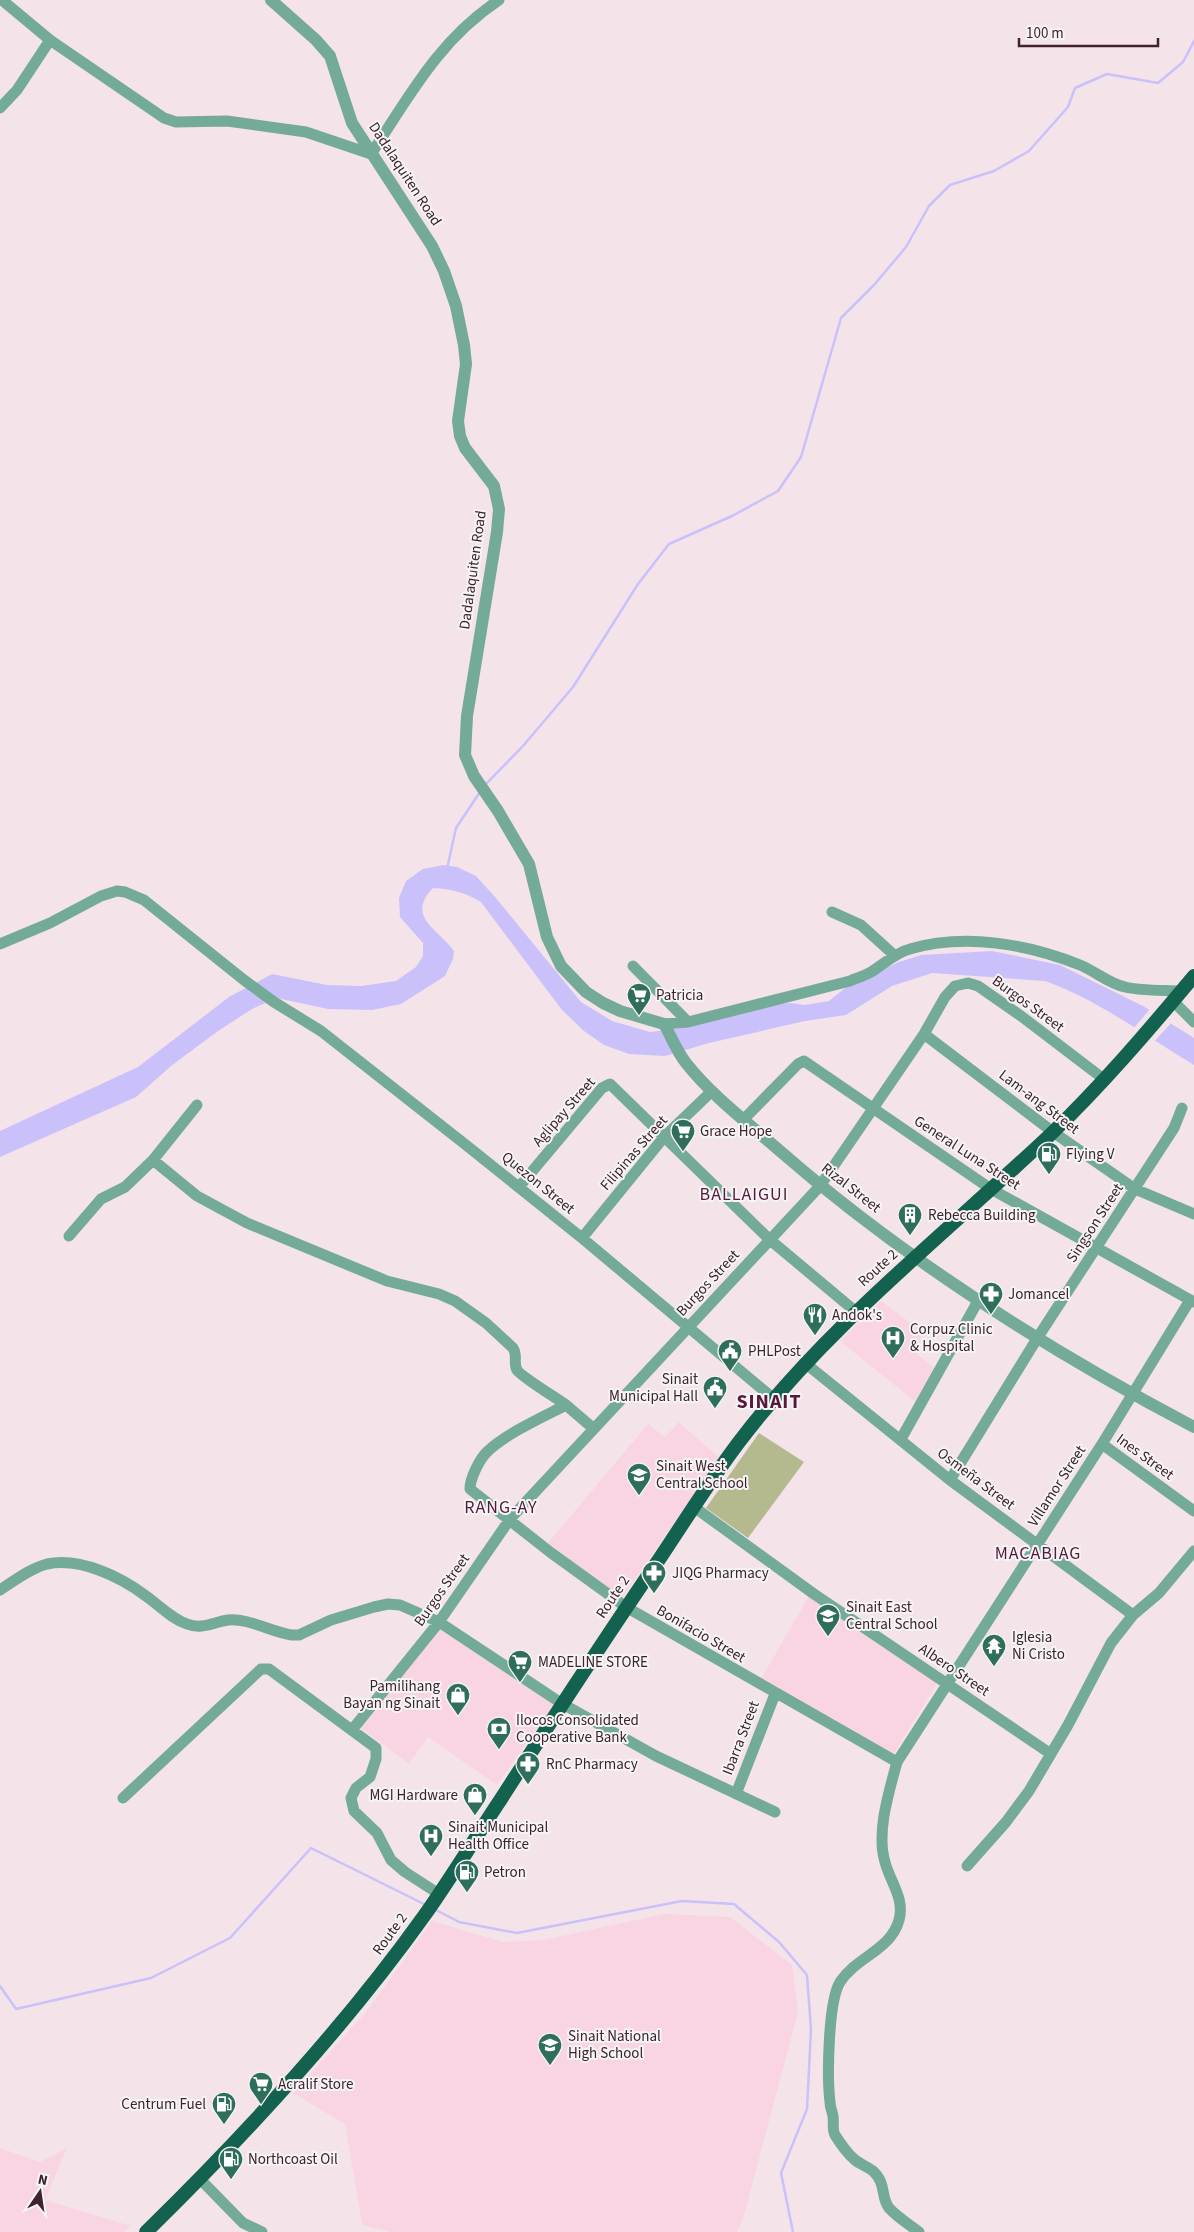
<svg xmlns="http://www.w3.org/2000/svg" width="1194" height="2232" font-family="'Source Sans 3',sans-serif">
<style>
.built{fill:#f9d5e4}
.green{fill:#b5b98e}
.water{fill:#cac1fb}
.pier{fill:#f4e3e9}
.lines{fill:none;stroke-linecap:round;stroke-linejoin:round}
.stream{stroke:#cac1fb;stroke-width:2.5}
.minor{stroke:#74aa98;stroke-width:11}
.tertiary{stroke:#74aa98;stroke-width:12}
.trunk{stroke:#136250;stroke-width:14}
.labels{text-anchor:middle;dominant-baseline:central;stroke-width:4;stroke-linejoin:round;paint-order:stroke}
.street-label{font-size:15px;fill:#402130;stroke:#f5f5f5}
.poi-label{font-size:15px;fill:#402130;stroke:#f5f5f5;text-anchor:start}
.quarter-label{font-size:18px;letter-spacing:1px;fill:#59183b;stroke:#f5f5f5}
.district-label{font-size:20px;font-weight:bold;letter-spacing:1px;fill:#59183b;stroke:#f5f5f5}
</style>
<rect width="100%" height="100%" fill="#f4e3e9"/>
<path class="built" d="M 881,1301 L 924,1333 L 912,1350 L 936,1369 L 917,1403 L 840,1341 Z
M 679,1422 L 719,1458 L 622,1598 L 548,1543 L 648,1424 L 665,1437 Z
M 809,1596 L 938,1682 L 893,1755 L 761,1679 Z
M 439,1629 L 554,1705 L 497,1785 L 428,1737 L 409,1764 L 361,1728 Z
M 664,1914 L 730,1917 L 792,1965 L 798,2012 L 743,2219 L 737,2232 L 392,2232 L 362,2225 L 345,2124 L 293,2093 L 367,2011 L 432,1921 L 503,1942 L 544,1940 Z
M 0,2148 L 40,2162 L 67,2148 L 45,2200 L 131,2226 L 124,2232 L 0,2232 Z"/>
<path class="green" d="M 759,1433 L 804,1462 L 748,1538 L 706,1508 Z"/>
<path class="water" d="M 444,865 L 457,867 L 476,876 L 495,897 L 581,1002 L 612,1021 L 650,1032 L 681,1028 L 767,1004 L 790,1003 L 805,1005 L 829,1001 L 850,984 L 899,962 L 921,955 L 992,951 L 1060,965 L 1143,1006 L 1194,1038 L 1194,1065 C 1147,1037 1097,999 1045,981 L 932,973 L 892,986 L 846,1015 L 805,1021 L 709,1043 L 665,1056 L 629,1054 L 604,1045 L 584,1031 L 562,1010 L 481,902 C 464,892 452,889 433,888 C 405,917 439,930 454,951 L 453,959 L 445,976 L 401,1004 L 372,1010 L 328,1009 L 277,998 L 252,1009 L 218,1031 L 171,1066 L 136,1097 L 0,1157 L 0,1131 L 138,1067 L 229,997 L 272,974 L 327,985 L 361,986 L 396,981 L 416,967 L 423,956 L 423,943 L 400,917 L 399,898 L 406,881 L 423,869 Z"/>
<path class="pier" d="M 1151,1008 L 1173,1021 L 1153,1043 L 1132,1030 Z"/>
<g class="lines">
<path class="stream" d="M 486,784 L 523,746 L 573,687 L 638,584 L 669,544 L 732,516 L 778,491 L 801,457 L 841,318 L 874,285 L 906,247 L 929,206 L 950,185 L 994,171 L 1029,151 L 1068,107 L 1075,88 L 1107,74 L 1158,83 L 1183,62 L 1194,41
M 447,869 L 456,828 L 480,792
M 436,1910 L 459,1922 L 517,1933 L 682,1901 L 734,1904 L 779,1942 L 807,1975 L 811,2029 L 807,2109 L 781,2173 L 793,2232
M 0,1986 L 16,2009 L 151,1978 L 230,1938 L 311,1848 L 426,1905"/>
<path class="minor" d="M 2,0 L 50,40 L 164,118 L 176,122 L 227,121 L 306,132 L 371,154 C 410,95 439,40 499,0
M 0,108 L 17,90 L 50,40
M 832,912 L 861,925 L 894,955
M 0,944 L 50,923 L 101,896 L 117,891 L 125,892 L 144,900 L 244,980 L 274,1002 L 321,1031 L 466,1145 L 582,1238 L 774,1399
M 633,966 L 688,1022
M 1173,1001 L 1194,1022
M 664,1024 L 688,1022 L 850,981 C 857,978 864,976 871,972 C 884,964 895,953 910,949 C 965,933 1028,944 1080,965 C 1095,971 1108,983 1125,987 C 1142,991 1163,990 1181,991
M 924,1034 L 1053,1132 L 1135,1189 L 1194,1214
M 744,1119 L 798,1064 L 804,1061 L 991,1189 L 1194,1302
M 153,1160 L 197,1196 L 247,1223 L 387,1281 L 439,1294 L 455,1301 L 486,1323 L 513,1348 C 518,1355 513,1363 517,1370 C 520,1376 558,1399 566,1405
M 519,1187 L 602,1088 L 610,1084 L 769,1239 L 855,1311
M 69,1236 L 101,1199 L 125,1187 L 153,1160 L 197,1105
M 582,1238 L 664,1137 L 712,1091
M 805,1363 L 950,1480 L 1133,1615 L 1159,1593 L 1194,1551
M 594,1429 L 566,1405 C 543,1417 507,1433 488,1451 C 480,1458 470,1478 470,1489 L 550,1552 L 626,1607 L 897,1762
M 901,1439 L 978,1301
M 1102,1444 L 1194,1511
M 950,1480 L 1038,1337 L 1174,1128 L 1182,1108
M 694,1507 L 814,1594 L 1051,1754
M 0,1590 C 14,1581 31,1568 47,1564 C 80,1557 121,1577 146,1596 C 160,1606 172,1619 187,1624 C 202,1630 214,1622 228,1620 C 249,1618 271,1632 292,1635 L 299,1635 L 331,1620 L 374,1607 L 388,1604 L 400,1605 L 439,1622 L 561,1703 L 656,1756 L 775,1812
M 352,1730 L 439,1622 L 510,1519 L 820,1186 L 924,1034 L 945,997 L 955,986 L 968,983 L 978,986 L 1021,1016 L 1105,1080
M 736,1794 L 775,1694
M 123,1798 L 261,1669 L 269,1669 L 376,1748 L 376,1759 L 370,1777 L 356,1788 L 351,1798 L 354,1811 L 377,1833 L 391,1860 L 405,1872 L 439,1894
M 967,1866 L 1006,1822 L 1029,1791 L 1068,1725 L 1111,1643 L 1133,1615
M 200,2179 L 243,2223 L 262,2232
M 919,2232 C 910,2225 897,2217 889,2208 C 880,2196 887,2184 873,2171 C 867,2166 859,2164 854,2159 C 847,2153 840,2143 835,2135 C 832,2130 834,2123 833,2116 C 832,2111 830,2107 830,2102 C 827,2077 828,2002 840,1982 C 856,1957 891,1950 899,1920 C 905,1898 890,1882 885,1862 C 876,1832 889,1792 897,1762 L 1102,1444 L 1190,1300"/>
<path class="tertiary" d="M 271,0 L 316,40 L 330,56 L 352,123 L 432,246 L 444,271 L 456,306 L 464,345 L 466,364 L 458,421 L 460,436 L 465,448 L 494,486 L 499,509 L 497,532 L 467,716 L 465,755 L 474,776 L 498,811 L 529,864 L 547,937 L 561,966 L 586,992 L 603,1003 L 620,1011 L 664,1024 C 671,1036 677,1052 686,1063 C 712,1096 748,1123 780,1151 C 905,1260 1048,1350 1194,1427"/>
<path class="trunk" d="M 146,2232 C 244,2136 344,2028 424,1916 C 451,1878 475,1838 501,1799 C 553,1718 606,1637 660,1558 C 686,1519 711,1479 739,1442 C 828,1325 944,1235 1050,1135 C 1102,1085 1148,1031 1194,976"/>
</g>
<defs>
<symbol id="supermarket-pin" viewBox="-11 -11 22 30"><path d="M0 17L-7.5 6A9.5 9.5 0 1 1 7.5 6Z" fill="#2f6e5c" stroke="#f5f5f5"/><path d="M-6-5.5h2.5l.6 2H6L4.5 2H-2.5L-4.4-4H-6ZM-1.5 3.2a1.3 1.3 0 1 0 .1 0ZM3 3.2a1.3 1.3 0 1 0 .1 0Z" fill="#fff"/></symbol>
<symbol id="fuel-pin" viewBox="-11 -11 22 30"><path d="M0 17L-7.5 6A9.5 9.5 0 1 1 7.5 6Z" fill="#2f6e5c" stroke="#f5f5f5"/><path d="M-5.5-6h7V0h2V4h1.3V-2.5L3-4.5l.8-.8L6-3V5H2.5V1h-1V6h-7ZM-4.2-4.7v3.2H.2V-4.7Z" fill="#fff"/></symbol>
<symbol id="building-pin" viewBox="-11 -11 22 30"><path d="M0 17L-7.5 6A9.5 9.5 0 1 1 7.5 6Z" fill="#2f6e5c" stroke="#f5f5f5"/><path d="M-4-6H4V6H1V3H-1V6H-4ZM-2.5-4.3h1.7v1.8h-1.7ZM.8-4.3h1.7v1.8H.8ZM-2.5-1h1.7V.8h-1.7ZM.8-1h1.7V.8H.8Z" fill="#fff"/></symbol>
<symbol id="pharmacy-pin" viewBox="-11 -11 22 30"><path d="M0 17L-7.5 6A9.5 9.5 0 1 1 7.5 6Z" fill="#2f6e5c" stroke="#f5f5f5"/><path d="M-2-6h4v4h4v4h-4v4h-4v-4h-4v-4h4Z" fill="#fff"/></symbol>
<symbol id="restaurant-pin" viewBox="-11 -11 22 30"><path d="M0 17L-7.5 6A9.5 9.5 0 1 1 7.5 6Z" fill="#2f6e5c" stroke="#f5f5f5"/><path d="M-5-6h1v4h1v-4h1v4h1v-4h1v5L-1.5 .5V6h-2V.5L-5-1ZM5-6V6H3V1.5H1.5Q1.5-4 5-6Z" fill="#fff"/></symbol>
<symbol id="hospital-pin" viewBox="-11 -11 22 30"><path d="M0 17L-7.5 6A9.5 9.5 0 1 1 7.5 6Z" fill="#2f6e5c" stroke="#f5f5f5"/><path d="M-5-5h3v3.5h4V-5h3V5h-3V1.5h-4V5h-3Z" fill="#fff"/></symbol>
<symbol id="civic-pin" viewBox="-11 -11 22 30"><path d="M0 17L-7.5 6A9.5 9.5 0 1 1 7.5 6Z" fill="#2f6e5c" stroke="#f5f5f5"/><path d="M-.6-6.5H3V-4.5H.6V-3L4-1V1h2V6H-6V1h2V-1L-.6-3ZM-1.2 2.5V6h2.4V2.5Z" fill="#fff"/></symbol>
<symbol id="school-pin" viewBox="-11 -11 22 30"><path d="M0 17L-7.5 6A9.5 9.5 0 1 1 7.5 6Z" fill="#2f6e5c" stroke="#f5f5f5"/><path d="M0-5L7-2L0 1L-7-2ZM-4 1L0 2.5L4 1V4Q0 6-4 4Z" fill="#fff"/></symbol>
<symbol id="temple-pin" viewBox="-11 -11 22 30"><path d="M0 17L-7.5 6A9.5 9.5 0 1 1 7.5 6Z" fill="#2f6e5c" stroke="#f5f5f5"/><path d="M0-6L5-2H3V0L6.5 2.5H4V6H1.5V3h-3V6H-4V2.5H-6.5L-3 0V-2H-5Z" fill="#fff"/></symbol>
<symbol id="shop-pin" viewBox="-11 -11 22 30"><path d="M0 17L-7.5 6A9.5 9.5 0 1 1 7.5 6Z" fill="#2f6e5c" stroke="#f5f5f5"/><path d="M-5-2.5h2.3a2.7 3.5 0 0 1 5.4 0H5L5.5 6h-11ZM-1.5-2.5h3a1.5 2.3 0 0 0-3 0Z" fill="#fff"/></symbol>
<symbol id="bank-pin" viewBox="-11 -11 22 30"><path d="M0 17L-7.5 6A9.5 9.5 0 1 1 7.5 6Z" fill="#2f6e5c" stroke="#f5f5f5"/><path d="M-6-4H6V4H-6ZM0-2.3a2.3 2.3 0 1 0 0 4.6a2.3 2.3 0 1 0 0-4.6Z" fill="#fff"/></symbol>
</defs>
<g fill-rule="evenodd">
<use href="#supermarket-pin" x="625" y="981" width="28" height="38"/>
<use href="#supermarket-pin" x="669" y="1117" width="28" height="38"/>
<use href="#fuel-pin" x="1035" y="1140" width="28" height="38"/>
<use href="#building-pin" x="896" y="1201" width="28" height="38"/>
<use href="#pharmacy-pin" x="977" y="1280" width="28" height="38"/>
<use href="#restaurant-pin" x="801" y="1301" width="28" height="38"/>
<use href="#hospital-pin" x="879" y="1324" width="28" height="38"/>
<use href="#civic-pin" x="716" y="1337" width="28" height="38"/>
<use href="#civic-pin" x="701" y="1374" width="28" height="38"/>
<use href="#school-pin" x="625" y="1461" width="28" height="38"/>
<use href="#pharmacy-pin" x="640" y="1559" width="28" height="38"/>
<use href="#school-pin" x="814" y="1602" width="28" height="38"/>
<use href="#temple-pin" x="980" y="1632" width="28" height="38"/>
<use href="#supermarket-pin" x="506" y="1648" width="28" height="38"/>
<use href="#shop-pin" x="444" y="1681" width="28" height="38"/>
<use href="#bank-pin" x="485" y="1715" width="28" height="38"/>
<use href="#pharmacy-pin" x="514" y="1750" width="28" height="38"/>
<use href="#shop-pin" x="461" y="1781" width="28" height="38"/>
<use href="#hospital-pin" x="417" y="1822" width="28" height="38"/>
<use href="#fuel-pin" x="453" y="1858" width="28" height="38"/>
<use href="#school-pin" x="536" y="2031" width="28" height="38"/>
<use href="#supermarket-pin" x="247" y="2070" width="28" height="38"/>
<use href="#fuel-pin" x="210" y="2090" width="28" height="38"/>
<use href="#fuel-pin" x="217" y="2145" width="28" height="38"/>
</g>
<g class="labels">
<g class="street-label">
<text transform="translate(405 174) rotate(57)">Dadalaquiten Road</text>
<text transform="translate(473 570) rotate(-82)">Dadalaquiten Road</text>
<text transform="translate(1028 1004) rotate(36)">Burgos Street</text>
<text transform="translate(1039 1102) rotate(37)">Lam-ang Street</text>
<text transform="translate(564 1112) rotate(-49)">Aglipay Street</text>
<text transform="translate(634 1153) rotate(-49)">Filipinas Street</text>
<text transform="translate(967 1153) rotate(33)">General Luna Street</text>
<text transform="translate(538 1183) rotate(39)">Quezon Street</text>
<text transform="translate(851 1188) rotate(38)">Rizal Street</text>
<text transform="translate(1095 1223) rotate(-57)">Singson Street</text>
<text transform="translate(878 1268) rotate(-42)">Route 2</text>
<text transform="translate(708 1283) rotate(-47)">Burgos Street</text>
<text transform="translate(1145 1457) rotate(36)">Ines Street</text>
<text transform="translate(976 1479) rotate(37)">Osmeña Street</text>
<text transform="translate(1057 1486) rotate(-57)">Villamor Street</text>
<text transform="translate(442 1590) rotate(-55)">Burgos Street</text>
<text transform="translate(613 1597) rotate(-56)">Route 2</text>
<text transform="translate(701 1634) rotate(30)">Bonifacio Street</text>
<text transform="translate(954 1670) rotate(34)">Albero Street</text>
<text transform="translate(741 1738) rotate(-69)">Ibarra Street</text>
<text transform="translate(390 1934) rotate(-54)">Route 2</text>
</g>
<g class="poi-label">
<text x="656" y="995">Patricia</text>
<text x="700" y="1131">Grace Hope</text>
<text x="1066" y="1154">Flying V</text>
<text x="928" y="1215">Rebecca Building</text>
<text x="1008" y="1294">Jomancel</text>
<text x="832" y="1315">Andok's</text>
<text x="910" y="1329">Corpuz Clinic<tspan x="910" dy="17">&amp; Hospital</tspan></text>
<text x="748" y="1351">PHLPost</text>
<text x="698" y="1379" text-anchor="end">Sinait<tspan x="698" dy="17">Municipal Hall</tspan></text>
<text x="656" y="1466">Sinait West<tspan x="656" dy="17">Central School</tspan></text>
<text x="672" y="1573">JIQG Pharmacy</text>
<text x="846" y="1607">Sinait East<tspan x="846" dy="17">Central School</tspan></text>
<text x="1012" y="1637">Iglesia<tspan x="1012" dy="17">Ni Cristo</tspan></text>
<text x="538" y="1662">MADELINE STORE</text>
<text x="440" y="1686" text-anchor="end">Pamilihang<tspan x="440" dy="17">Bayan ng Sinait</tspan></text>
<text x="516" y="1720">Ilocos Consolidated<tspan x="516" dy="17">Cooperative Bank</tspan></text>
<text x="546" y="1764">RnC Pharmacy</text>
<text x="458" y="1795" text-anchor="end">MGI Hardware</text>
<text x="448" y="1827">Sinait Municipal<tspan x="448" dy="17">Health Office</tspan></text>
<text x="484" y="1872">Petron</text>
<text x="568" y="2036">Sinait National<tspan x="568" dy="17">High School</tspan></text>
<text x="278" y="2084">Acralif Store</text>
<text x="206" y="2104" text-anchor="end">Centrum Fuel</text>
<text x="248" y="2159">Northcoast Oil</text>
</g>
<g class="quarter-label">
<text x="744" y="1194">BALLAIGUI</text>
<text x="501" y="1507">RANG-AY</text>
<text x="1038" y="1553">MACABIAG</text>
</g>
<g class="district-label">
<text x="769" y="1402">SINAIT</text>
</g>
</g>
<g transform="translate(40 2192) rotate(13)" stroke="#f5f5f5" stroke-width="4" paint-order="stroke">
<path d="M0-4L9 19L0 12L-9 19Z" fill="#402130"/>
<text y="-8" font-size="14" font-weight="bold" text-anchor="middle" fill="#402130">N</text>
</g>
<path d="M1019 38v8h139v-8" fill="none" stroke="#402130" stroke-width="2.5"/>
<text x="1026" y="38" font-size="15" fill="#402130" stroke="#f5f5f5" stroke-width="4" paint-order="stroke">100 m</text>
</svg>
